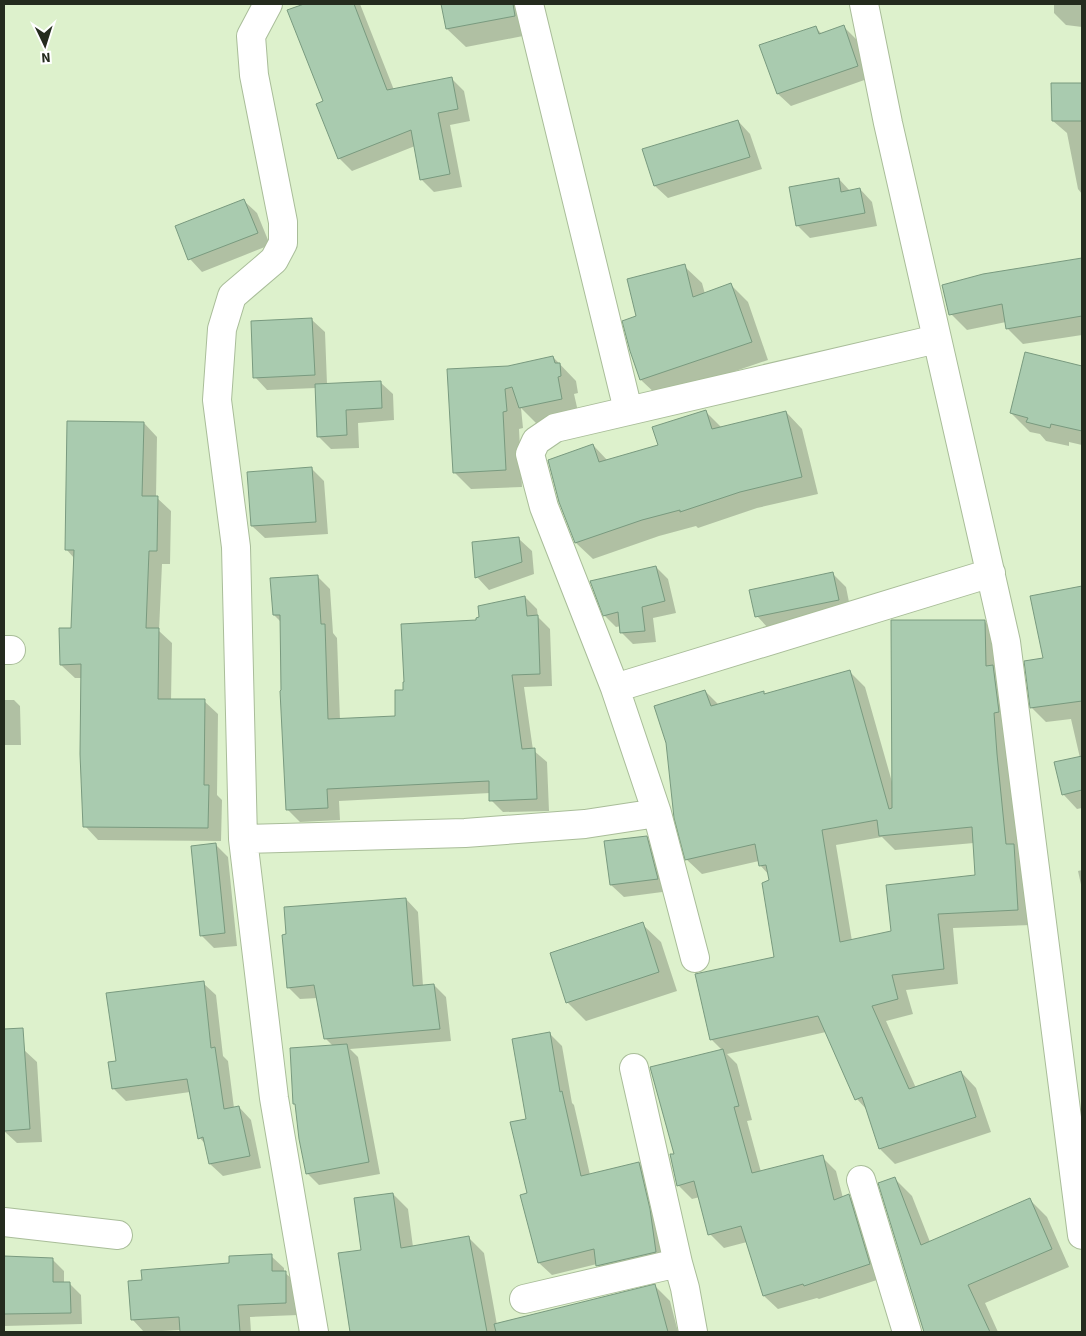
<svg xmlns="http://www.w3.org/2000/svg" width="1086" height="1336" font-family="'Source Sans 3',sans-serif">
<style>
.shadow{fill:#0003;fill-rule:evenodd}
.building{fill:#a9cbaf;stroke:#799a7f;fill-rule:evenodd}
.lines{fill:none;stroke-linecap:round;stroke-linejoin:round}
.minor-casing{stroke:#a9bd99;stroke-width:30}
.minor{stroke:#fff;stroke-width:28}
</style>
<rect width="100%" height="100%" fill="#ddf1cc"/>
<path class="shadow" d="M 307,4 L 360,4 L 394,90 L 452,79 L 464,91 L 470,121 L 450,125 L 462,187 L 434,192 L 421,179 L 415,146 L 352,171 L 339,158 L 325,102 L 289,11 Z
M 442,4 L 517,4 L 523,36 L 466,47 L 447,29 Z
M 1054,4 L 1082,4 L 1082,27 L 1066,25 L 1054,13 Z
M 815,27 L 822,34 L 844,27 L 856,39 L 870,78 L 791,106 L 778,94 Z
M 1082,84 L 1082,194 L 1078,189 L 1067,133 L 1053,121 Z
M 738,121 L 750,134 L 762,169 L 668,198 L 655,186 Z
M 839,179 L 850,191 L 860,189 L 872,202 L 877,226 L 810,238 L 797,225 Z
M 244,201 L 257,213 L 270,245 L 202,272 L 190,259 Z
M 1082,259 L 1082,335 L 1023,344 L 1007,328 L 1006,322 L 967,330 L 951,314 L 984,275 Z
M 684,266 L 702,283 L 705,294 L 731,285 L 748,302 L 768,360 L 659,397 L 641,380 L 631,350 Z
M 312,320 L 325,332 L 327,384 L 380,382 L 393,394 L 394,420 L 358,423 L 359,448 L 331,449 L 318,436 L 316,388 L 267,390 L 255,377 Z
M 1026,353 L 1082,367 L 1082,445 L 1069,442 L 1069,446 L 1046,441 L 1040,434 L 1030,432 L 1011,413 Z
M 553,357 L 576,381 L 578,393 L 574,394 L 579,416 L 538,425 L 521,408 L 523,428 L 519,429 L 522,487 L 471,489 L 454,472 L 508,367 Z
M 705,411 L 722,428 L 786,412 L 802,429 L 818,494 L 757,508 L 698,528 L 696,526 L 659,536 L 593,559 L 576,543 L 593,445 L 608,461 L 660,446 Z
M 144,423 L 157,437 L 156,497 L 171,511 L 170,564 L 162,564 L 159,631 L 172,643 L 171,701 L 204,701 L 218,714 L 217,795 L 222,800 L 221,841 L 98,840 L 85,826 L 82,678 L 75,678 L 61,665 L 72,629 L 74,558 L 66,549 Z
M 312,469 L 324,481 L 328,534 L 265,538 L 252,526 Z
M 519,539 L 532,551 L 534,574 L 489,590 L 477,577 Z
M 656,567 L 668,579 L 676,613 L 653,618 L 656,642 L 633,644 L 622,633 L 621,626 L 616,627 L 604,615 Z
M 833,574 L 846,587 L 851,612 L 769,629 L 757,616 Z
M 317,576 L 330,589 L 333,633 L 337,638 L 340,720 L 396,717 L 404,691 L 477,621 L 525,597 L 537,609 L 538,617 L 550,629 L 552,686 L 524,687 L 533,750 L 547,762 L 549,811 L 503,812 L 491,800 L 490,793 L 339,801 L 340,820 L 300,822 L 287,809 L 281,622 L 274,615 Z
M 1082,587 L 1082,808 L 1077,809 L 1063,794 L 1080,758 L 1071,719 L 1046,722 L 1031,707 L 1044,660 L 1032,597 Z
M 984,621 L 1000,636 L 1032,925 L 953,928 L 958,984 L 906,990 L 913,1014 L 886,1021 L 916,1088 L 961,1072 L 976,1088 L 991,1132 L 895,1164 L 880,1149 L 867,1110 L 857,1099 L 826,1032 L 727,1054 L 737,1064 L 752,1120 L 747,1121 L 761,1172 L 822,1157 L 836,1171 L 843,1198 L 849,1196 L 863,1210 L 883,1278 L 819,1299 L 817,1298 L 778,1309 L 764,1296 L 747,1242 L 724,1248 L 710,1234 L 700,1197 L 692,1199 L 678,1185 L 675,1154 L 722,1050 L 711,1039 L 775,958 L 771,881 L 769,875 L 760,865 L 759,861 L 702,874 L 686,859 L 705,691 L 719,705 L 763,693 L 765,695 L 850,672 L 865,687 L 892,782 ZM 882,837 L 895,850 L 974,843 L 976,876 L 892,932 L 852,941 L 836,845 Z
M 4,700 L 14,700 L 20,706 L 21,745 L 4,745 Z
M 646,837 L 659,850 L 670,891 L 624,897 L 611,885 Z
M 216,845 L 228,857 L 237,946 L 214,948 L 201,935 Z
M 1082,870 L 1082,889 L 1078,871 Z
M 406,899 L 418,912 L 423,986 L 434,985 L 446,997 L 451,1041 L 350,1049 L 358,1057 L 380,1174 L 319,1185 L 307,1173 L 296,1106 L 295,1104 L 333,1046 L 325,1038 L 318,998 L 300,999 L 288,987 Z
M 642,924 L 661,942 L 677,991 L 586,1021 L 567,1002 Z
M 203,983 L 216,995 L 223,1056 L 228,1061 L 234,1108 L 239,1107 L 251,1120 L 261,1168 L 223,1176 L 210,1164 L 206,1145 L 200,1138 L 190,1092 L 126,1101 L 114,1089 L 117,1062 Z
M 549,1033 L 562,1046 L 572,1103 L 574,1105 L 590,1175 L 639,1163 L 651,1176 L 668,1264 L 610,1278 L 597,1264 L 552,1275 L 539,1263 L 522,1196 L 528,1194 L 527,1120 Z
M 24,1050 L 37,1062 L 42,1142 L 17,1143 L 4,1131 L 4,1051 Z
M 4,1155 L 5,1157 L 4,1175 Z
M 895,1179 L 912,1196 L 930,1242 L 1030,1200 L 1047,1217 L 1069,1267 L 985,1303 L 998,1332 L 926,1332 L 923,1326 Z
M 393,1194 L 408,1209 L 413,1247 L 469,1238 L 484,1253 L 497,1325 L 655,1286 L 670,1301 L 678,1332 L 352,1332 L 340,1254 L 363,1251 Z
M 271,1256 L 284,1268 L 284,1272 L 298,1284 L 298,1315 L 250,1317 L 251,1332 L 181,1332 L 181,1330 L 144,1332 L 132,1319 L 143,1282 Z
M 4,1257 L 52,1259 L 64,1271 L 64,1283 L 69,1283 L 81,1295 L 82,1324 L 4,1326 Z"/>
<path class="building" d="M 304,4 L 354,4 L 387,90 L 452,77 L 458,109 L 438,113 L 450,174 L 420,180 L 411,130 L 338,159 L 316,104 L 323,101 L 287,10 Z
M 441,4 L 513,4 L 515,16 L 446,29 Z
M 844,25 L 858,66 L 777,94 L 759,45 L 816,26 L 819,34 Z
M 1051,83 L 1082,83 L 1082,121 L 1052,121 Z
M 738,120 L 750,157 L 654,186 L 642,149 Z
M 839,178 L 841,192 L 860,188 L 865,213 L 796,226 L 789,187 Z
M 244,199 L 258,233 L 188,260 L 175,226 Z
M 1082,258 L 1082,316 L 1006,329 L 1002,304 L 949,315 L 942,285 L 983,274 Z
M 685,264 L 693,297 L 731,283 L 752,342 L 640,380 L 630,351 L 622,321 L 636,316 L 627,279 Z
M 312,318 L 315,375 L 253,378 L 251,321 Z
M 1025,352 L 1082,366 L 1082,431 L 1051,424 L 1050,428 L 1026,422 L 1028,418 L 1010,413 Z
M 553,356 L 555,363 L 560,363 L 561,376 L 558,377 L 562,399 L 519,408 L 512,387 L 505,389 L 507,411 L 503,412 L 506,470 L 453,473 L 447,369 L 508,366 Z
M 381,381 L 382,408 L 346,410 L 347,435 L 317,437 L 315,384 Z
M 706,410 L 712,429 L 786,411 L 802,477 L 740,492 L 680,512 L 680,510 L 642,520 L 575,543 L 559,502 L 548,460 L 593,444 L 599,462 L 658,445 L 652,427 Z
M 67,421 L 144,422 L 142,496 L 158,496 L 157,551 L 149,551 L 146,628 L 159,628 L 158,699 L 205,699 L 204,785 L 209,785 L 208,828 L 83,827 L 80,754 L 81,664 L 60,665 L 59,628 L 71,628 L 74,550 L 65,550 Z
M 312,467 L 316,522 L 251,526 L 247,472 Z
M 519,537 L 522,562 L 475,578 L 472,542 Z
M 656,566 L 665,601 L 642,607 L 645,631 L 620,633 L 618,612 L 603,616 L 590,581 Z
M 833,572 L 839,600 L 755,617 L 749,590 Z
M 318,575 L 321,624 L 325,624 L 328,719 L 395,716 L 395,690 L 403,690 L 403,682 L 404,682 L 401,624 L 476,620 L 476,618 L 479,617 L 478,606 L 525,596 L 527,616 L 538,615 L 540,674 L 512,675 L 522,749 L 535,748 L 537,799 L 489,801 L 489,781 L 327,789 L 328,808 L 286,810 L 280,691 L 281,690 L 280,615 L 273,615 L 270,578 Z
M 1082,586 L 1082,701 L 1030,708 L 1024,661 L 1043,658 L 1030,596 Z
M 891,620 L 985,620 L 986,666 L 993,665 L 999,712 L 994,713 L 997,754 L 1006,844 L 1014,844 L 1018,910 L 938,914 L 944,969 L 892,975 L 898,999 L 872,1006 L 909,1089 L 961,1071 L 976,1117 L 879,1149 L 862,1097 L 855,1100 L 818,1016 L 710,1040 L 695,974 L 774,957 L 762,883 L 769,880 L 766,865 L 759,866 L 755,844 L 685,860 L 674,818 L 666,743 L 654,706 L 705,690 L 711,706 L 764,691 L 764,694 L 850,670 L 889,809 L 892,808 ZM 877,820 L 879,836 L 972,827 L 975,875 L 886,885 L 891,931 L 840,942 L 822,830 Z
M 1082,756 L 1082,790 L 1062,795 L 1054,762 Z
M 647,836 L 658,879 L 610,885 L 604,841 Z
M 216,843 L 225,933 L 200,936 L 191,846 Z
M 406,898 L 413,986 L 434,984 L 440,1029 L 324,1039 L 314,985 L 287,988 L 282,935 L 286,934 L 284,907 Z
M 643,922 L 659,972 L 566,1003 L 550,953 Z
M 204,981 L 211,1048 L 215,1047 L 224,1109 L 239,1106 L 250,1156 L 209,1164 L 203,1137 L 198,1139 L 187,1079 L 112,1089 L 108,1062 L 116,1061 L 106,993 Z
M 23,1028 L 30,1129 L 4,1131 L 4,1029 Z
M 550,1032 L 560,1092 L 562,1091 L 581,1176 L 639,1162 L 650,1209 L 656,1252 L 596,1266 L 594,1249 L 538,1263 L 520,1195 L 527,1193 L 510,1122 L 526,1119 L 512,1039 Z
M 347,1044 L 369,1162 L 306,1174 L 299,1139 L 295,1104 L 293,1104 L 290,1048 Z
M 723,1049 L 739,1106 L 734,1107 L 752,1173 L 823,1155 L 834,1200 L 849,1194 L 870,1264 L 804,1286 L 803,1284 L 763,1296 L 741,1226 L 708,1235 L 694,1181 L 677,1186 L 670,1154 L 674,1154 L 650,1067 Z
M 895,1177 L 921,1245 L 1030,1198 L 1052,1249 L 968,1285 L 990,1332 L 924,1332 L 878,1183 Z
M 393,1193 L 401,1248 L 469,1236 L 487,1332 L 350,1332 L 338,1253 L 361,1250 L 354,1198 Z
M 272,1254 L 272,1271 L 286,1271 L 286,1303 L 238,1305 L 240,1332 L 180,1332 L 179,1317 L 131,1320 L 128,1281 L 142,1280 L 141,1270 L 229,1263 L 229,1256 Z
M 4,1256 L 53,1258 L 53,1282 L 70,1282 L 71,1313 L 4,1314 Z
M 655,1284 L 668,1332 L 496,1332 L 494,1324 Z"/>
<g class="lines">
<defs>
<path id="minor" d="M 268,4 L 251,36 L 254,75 L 283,222 L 283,243 L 274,260 L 232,296 L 222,329 L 217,400 L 236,547 L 243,839 L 274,1098 L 314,1332
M 529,4 L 628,410
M 864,4 L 888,123 L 1006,642 L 1082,1235
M 4,650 L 11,650
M 615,688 L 991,573
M 243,839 L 465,833 L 585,824 L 657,813
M 695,958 L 657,813 L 615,688 L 544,507 L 530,454 L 536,441 L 555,428 L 937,339
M 634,1068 L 678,1263 L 685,1288 L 693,1332
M 861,1180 L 907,1332
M 4,1222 L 118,1235
M 524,1299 L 678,1263"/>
</defs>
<use href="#minor" class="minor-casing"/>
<use href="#minor" class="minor"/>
</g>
<rect width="1086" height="1336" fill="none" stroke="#242b1e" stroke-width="10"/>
<g transform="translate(45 45) rotate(176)" stroke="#ffffff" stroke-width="4" paint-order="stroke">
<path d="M0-4L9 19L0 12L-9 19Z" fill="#242b1e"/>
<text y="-8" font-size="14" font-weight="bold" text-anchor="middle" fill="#242b1e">N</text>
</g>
</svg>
